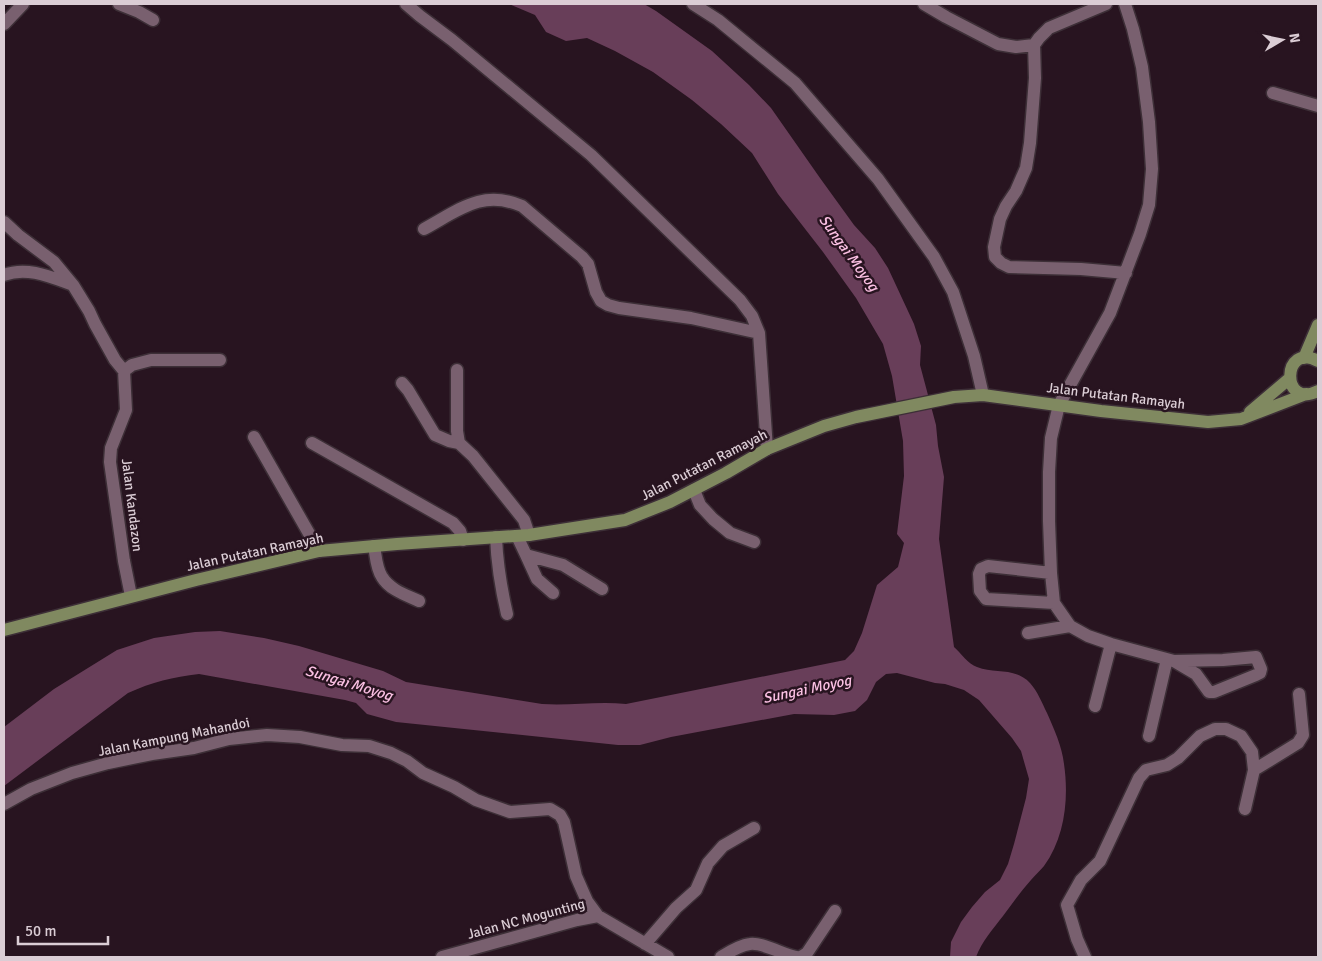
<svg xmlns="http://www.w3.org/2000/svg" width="1322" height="961" font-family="Signika,sans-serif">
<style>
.water{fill:#683e59}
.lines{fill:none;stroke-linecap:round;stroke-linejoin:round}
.minor-casing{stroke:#3d2f37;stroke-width:15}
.major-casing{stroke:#3d2f37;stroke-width:15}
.minor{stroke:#79606f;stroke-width:12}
.major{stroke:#808960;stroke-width:12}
.labels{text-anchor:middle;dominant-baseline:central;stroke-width:5;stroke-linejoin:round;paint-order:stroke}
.street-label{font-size:14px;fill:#dbcdd5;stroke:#281420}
.water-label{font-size:15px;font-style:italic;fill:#fbc0e3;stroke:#281420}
</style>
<rect width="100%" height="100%" fill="#281420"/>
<path class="water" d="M 509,4 L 644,4 L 656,11 L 712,51 L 749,85 L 771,108 L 820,178 L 854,225 L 875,248 L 888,268 L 914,324 L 921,346 L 920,365 L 936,425 L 938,446 L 944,477 L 939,539 L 954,647 C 961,653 968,664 977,667 C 995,674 1015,667 1030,683 C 1038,692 1042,703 1047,713 C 1054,729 1062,746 1064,764 C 1069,798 1065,837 1044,866 C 1040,871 1035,875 1031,880 C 1021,891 1012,904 1003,916 C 993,929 982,941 976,957 L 950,957 L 951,942 L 961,922 L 972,907 L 985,892 L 1000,880 L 1008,864 L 1014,844 L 1026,798 L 1029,779 L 1021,751 L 1012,738 L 979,700 L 964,690 L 945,684 L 935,683 L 897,673 L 886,674 L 876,682 L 867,700 L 855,711 L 834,715 L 794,714 L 671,737 L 640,745 L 618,745 L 396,722 L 367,714 L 356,703 L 345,700 L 199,674 C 173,677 152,682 128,693 L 4,786 L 4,727 L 54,689 L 117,650 L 154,638 L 195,632 L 220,631 L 264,638 L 299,646 L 383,671 L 406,682 L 542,704 C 570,706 597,701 626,704 L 845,660 L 854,651 L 862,633 L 877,585 L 898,567 L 904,543 L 897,534 L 904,476 L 903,441 L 892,376 L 883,344 L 856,298 L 823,252 L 778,194 L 752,153 L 721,124 L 692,100 L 653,72 L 615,51 L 587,38 L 566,41 L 546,32 L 535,15 Z"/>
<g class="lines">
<defs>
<path id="minor" d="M 119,4 L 139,12 L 153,20
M 406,4 L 420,16 L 452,40 L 591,155 L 740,300 L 752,316 L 759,333 L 767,449
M 693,4 L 718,20 L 795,83 L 878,179 L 934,257 L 953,292 L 974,356 L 983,395
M 924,4 L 946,17 L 998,44 L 1016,47 L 1034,45
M 1106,4 L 1049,28 L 1039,38 L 1034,45 L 1035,78 L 1030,143 L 1026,168 L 1016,191 L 1006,206 L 1000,219 L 994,247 L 995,257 L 1001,263 L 1009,267 L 1081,269 L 1126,273
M 1125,4 L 1133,29 L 1142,67 L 1149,122 L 1152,169 L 1149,205 L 1140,234 L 1110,313 L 1059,405 L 1051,438 L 1049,472 L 1049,521 L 1051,573 L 1054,603 L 1070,626 L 1088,636 L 1111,644 L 1174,661 L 1223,660 L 1256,657 L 1261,669 L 1260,673 L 1256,675 L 1214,692 L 1209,692 L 1196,674 L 1174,661
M 4,24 L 23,4
M 1273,93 L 1318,106
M 4,222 L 18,235 L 54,262 L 73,285 L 89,311 L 95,324 L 115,360 L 124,371 L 126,410 L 111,448 L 110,462 L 124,561 L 131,596
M 424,229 C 459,210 482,189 522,206 L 582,257 L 588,264 L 596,292 L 601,301 L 608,305 L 619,308 L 691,318 L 759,333
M 4,275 C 27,266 51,277 73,285
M 457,370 L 457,431 L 459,443 L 473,456 L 524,520 L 529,535
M 124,371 L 132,365 L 151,360 L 220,360
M 402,383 L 408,390 L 435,435 L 449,441 L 459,443
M 254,437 L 319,551
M 312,443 L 453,523 L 460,531 L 463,540
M 694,490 L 700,505 L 713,519 L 730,533 L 754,542
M 517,536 L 526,555 L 563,565 L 602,589
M 496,537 C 497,564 501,588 507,614
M 374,546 C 376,556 376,568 382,577 C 390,590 406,595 419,601
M 526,555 L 537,579 L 553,593
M 1051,573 L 988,566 L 981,569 L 979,574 L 980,591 L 986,599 L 1054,603
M 1028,633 L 1070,626
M 1095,706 L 1111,644
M 1149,736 L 1167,659
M 1254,770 L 1298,743 L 1303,735 L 1299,694
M 4,804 L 31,789 L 72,773 L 108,763 L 152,754 L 194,748 L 229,739 L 267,735 L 300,737 L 342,745 L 369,746 L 391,753 L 407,761 L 423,773 L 454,787 L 476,800 L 510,812 L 550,809 L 560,815 L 564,822 L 576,876 L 587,901 L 598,916
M 645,944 L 676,908 L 696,890 L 708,863 L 723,846 L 754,828
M 442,957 L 577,920 L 598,916 L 668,957
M 721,957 C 729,952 740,945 750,944 C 765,942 790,959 800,957 C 801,957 807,953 807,953 L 835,911
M 1085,957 L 1077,939 L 1067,905 L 1081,880 L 1100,861 L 1139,778 L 1146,770 L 1167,765 L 1178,758 L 1200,736 L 1215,729 L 1226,729 L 1241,736 L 1252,752 L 1254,770 L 1245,809"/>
<path id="major" d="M 1304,358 L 1318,325
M 1318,361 C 1282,341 1280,410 1318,391
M 1250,412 L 1290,378
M 4,630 L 196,580 L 319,551 L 397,544 L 529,535 L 625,520 L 670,502 L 726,473 L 767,449 L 824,426 L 856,417 L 954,397 L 983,395 L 1101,411 L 1208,422 L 1241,419 L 1306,394"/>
</defs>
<use href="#minor" class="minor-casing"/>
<use href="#major" class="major-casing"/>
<use href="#minor" class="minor"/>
<use href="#major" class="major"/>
</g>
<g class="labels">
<g class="street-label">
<text transform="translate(1116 396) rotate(7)">Jalan Putatan Ramayah</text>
<text transform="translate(704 465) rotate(-27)">Jalan Putatan Ramayah</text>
<text transform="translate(132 505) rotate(83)">Jalan Kandazon</text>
<text transform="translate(255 552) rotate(-12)">Jalan Putatan Ramayah</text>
<text transform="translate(174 737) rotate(-11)">Jalan Kampung Mahandoi</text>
<text transform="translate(526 919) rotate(-15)">Jalan NC Mogunting</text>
</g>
<g class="water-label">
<text transform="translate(849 253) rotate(54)">Sungai Moyog</text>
<text transform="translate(349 683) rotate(17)">Sungai Moyog</text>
<text transform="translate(807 689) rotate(-12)">Sungai Moyog</text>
</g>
</g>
<rect width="1322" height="961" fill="none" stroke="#dbcdd5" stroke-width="10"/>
<g transform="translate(1282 40) rotate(81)" stroke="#281420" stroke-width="4" paint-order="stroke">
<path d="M0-4L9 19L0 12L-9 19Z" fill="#dbcdd5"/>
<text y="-8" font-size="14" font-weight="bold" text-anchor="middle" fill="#dbcdd5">N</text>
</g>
<path d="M18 936v8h90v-8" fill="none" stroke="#dbcdd5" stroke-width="2.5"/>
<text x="25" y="936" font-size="15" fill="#dbcdd5" stroke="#281420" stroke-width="4" paint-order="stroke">50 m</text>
</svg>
